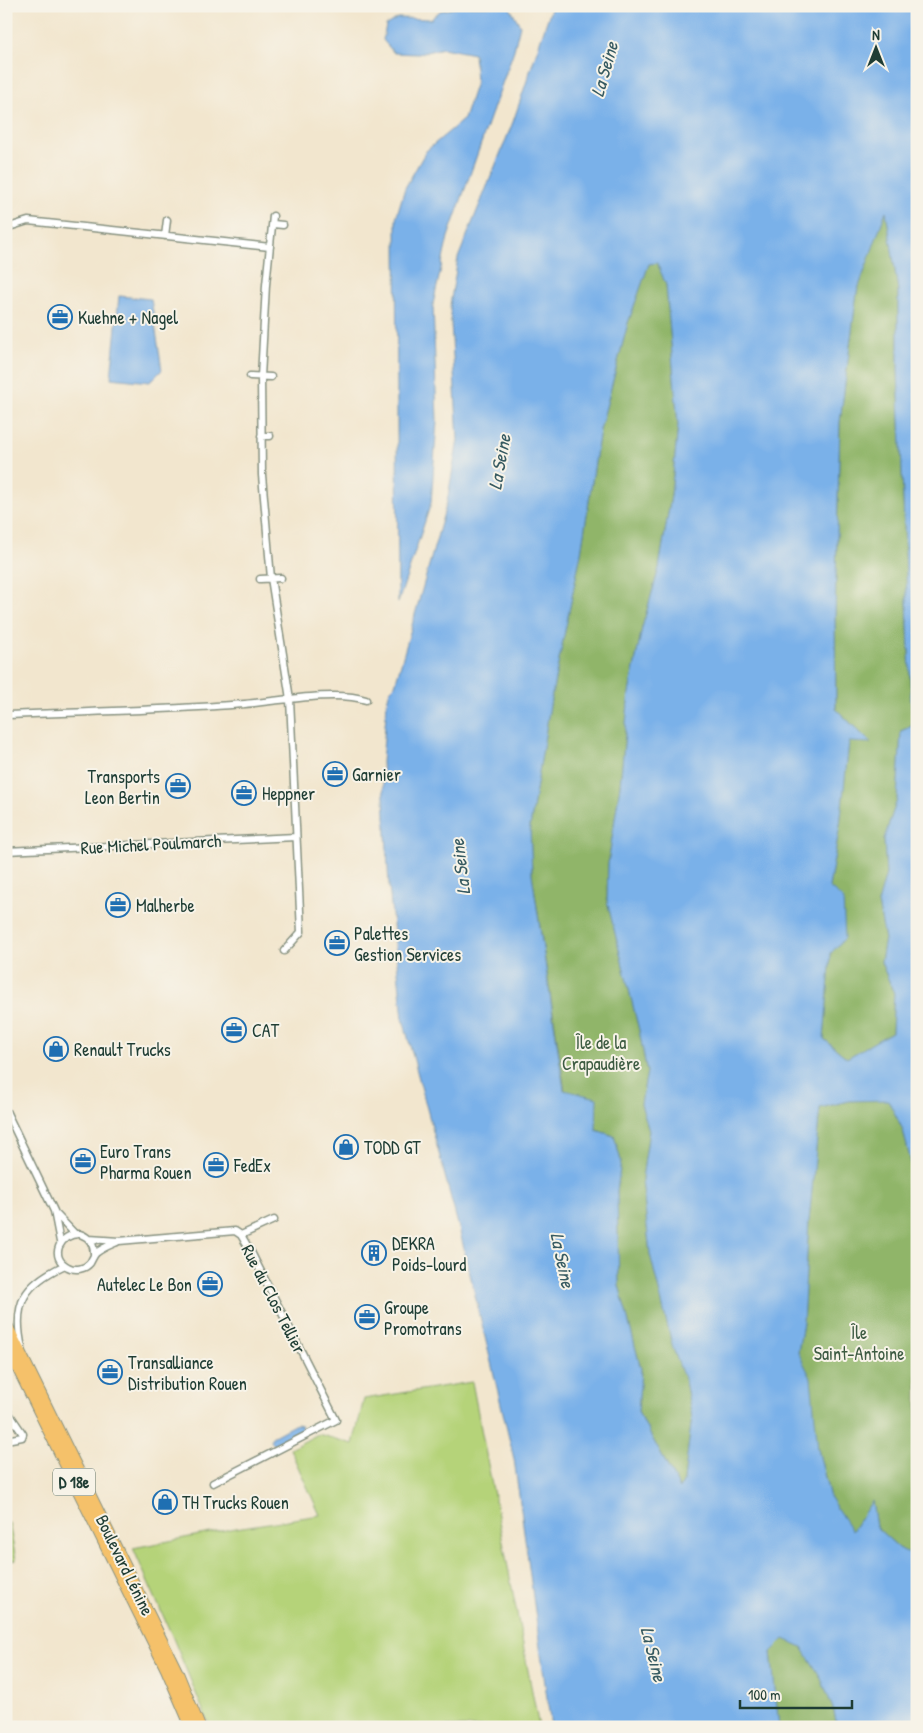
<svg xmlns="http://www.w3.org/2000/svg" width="923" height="1733" font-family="'Patrick Hand',sans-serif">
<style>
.green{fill:#b5d379;stroke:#6a8856}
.forest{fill:#90b569;stroke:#58794e}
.water{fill:#7ab1e9;stroke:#4c778e;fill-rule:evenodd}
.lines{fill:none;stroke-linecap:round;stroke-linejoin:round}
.street-casing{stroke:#889281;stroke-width:9}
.primary-casing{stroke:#889281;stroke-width:12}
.street{stroke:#fff;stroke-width:6}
.primary{stroke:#f5c16b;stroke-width:10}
.labels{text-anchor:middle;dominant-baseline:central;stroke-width:4;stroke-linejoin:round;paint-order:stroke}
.shield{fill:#f7f3e8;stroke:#60746a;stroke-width:1}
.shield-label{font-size:16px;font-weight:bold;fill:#1f3d34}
.poi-label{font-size:18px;fill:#1f3d34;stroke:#f7f3e8;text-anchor:start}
.street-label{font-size:18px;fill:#1f3d34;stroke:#f7f3e8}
.park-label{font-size:18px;fill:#3d5b42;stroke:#f7f3e8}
.water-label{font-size:19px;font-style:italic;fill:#365a61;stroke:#f7f3e8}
</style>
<rect width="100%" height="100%" fill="#f7f3e8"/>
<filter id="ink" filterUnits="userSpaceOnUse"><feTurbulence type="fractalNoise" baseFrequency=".02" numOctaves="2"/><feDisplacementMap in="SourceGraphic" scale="10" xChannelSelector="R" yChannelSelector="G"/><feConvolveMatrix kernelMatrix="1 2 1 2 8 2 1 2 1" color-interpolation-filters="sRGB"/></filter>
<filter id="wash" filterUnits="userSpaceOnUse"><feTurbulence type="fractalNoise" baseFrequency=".0096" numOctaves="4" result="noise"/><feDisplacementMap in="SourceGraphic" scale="20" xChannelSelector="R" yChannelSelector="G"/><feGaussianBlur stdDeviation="1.12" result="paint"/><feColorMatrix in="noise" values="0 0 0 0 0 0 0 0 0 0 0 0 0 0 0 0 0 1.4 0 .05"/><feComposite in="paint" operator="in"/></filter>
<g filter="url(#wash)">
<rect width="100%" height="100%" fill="#f2e6ce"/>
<path class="green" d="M 472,1382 L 539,1727 L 210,1727 L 173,1638 L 133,1548 L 236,1528 L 320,1515 L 290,1449 L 318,1434 L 353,1444 L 364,1399 Z
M 6,1523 L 9,1523 L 16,1560 L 6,1562 Z"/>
<path class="forest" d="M 886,210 L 898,290 L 898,370 L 912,726 L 901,731 L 897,800 L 884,839 L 886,874 L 878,903 L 885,939 L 881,962 L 894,993 L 892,1032 L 847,1058 L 824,1039 L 831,953 L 829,887 L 840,825 L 849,741 L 870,742 L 836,709 L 835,615 L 840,422 L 857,292 Z
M 649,263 L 658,263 L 666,284 L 678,425 L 671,496 L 659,568 L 642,628 L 629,693 L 620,786 L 608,864 L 607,901 L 639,1030 L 647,1073 L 641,1104 L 649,1131 L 642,1179 L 650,1254 L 673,1348 L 685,1381 L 692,1417 L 684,1480 L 680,1489 L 638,1412 L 641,1369 L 619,1285 L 617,1191 L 621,1161 L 614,1136 L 596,1130 L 565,1091 L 532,874 L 530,827 L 551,699 L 581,553 L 600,430 L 628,323 Z
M 888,1099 L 903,1130 L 917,1187 L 917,1558 L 899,1548 L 876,1527 L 872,1502 L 852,1532 L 830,1498 L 818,1449 L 798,1352 L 803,1323 L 809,1221 L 820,1108 L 848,1101 Z
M 784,1638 L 802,1647 L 820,1676 L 834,1711 L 837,1727 L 779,1727 L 771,1652 Z"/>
<path class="water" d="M 464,6 L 509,6 L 520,25 L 514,50 L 448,237 L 433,304 L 437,421 L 431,503 L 398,603 L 396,218 L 405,188 L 426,151 L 464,119 L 476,82 L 474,54 L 443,48 L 418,54 L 394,53 L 383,40 L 386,25 L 398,18 L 431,19 L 440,11 Z
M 552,6 L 917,6 L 917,1187 L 903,1130 L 888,1100 L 848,1101 L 820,1108 L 809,1221 L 803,1323 L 798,1352 L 811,1378 L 818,1449 L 830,1498 L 852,1531 L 872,1501 L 876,1527 L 899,1548 L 917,1558 L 917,1727 L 837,1727 L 834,1711 L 820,1676 L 802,1647 L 784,1639 L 771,1652 L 779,1727 L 551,1727 L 514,1459 L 460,1232 L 403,1019 L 389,886 L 382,762 L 387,702 L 390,690 L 395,685 L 447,502 L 458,440 L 450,305 L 458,258 L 513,122 ZM 886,211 L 898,290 L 898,370 L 912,726 L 901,731 L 897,800 L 884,839 L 886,874 L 878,903 L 885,939 L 881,962 L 894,993 L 892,1032 L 847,1058 L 824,1039 L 831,953 L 845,938 L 843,899 L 829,887 L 840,825 L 849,742 L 871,743 L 836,709 L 835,615 L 840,422 L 857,292 ZM 657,263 L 666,285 L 678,425 L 671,496 L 659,568 L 642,628 L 629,693 L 620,786 L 608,864 L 607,901 L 639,1030 L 647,1072 L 641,1104 L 649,1131 L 642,1179 L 650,1254 L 673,1348 L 685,1381 L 692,1417 L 684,1480 L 680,1489 L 638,1412 L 641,1369 L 619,1285 L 617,1191 L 621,1161 L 614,1136 L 596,1130 L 597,1098 L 564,1090 L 532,874 L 530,827 L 551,699 L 581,553 L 600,430 L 628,323 L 649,264 Z
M 119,296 L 151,299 L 162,370 L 150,382 L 111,378 Z
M 296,1424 L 301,1425 L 302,1429 L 300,1432 L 275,1445 L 272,1444 L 270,1440 L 272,1437 Z"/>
</g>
<g filter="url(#ink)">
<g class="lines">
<defs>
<path id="street" d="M 273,216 L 266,285 L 261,377 L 262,475 L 271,578 L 290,699 L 301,932 L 284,951
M 273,224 L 283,225
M 6,228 L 28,221 L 270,247
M 165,236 L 167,220
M 250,376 L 271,377
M 261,436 L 270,436
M 260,579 L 281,578
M 6,715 C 86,712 166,710 245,704 C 277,701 338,690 366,700
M 6,851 L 296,837
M 6,1111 L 54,1211 L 60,1242
M 56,1214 L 75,1234
M 241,1235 L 274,1220
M 89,1239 L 119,1241 L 235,1231 L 241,1235 L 251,1252 L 336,1420 L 213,1483
M 94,1254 C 94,1244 89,1237 80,1234 C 59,1233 49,1258 68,1267 C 75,1271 85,1269 90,1263 C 92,1260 93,1256 96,1253 C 102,1248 110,1245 117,1242
M 22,1348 C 12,1303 24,1284 65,1265
M 6,1409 L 23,1434 L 22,1437 L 6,1440"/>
<path id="primary" d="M 6,1323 L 178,1673 L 200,1727
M 6,1345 L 166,1669 L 191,1727"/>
</defs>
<use href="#street" class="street-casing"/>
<use href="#primary" class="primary-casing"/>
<use href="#street" class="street"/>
<use href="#primary" class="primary"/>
</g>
</g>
<defs>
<symbol id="office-ring" viewBox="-11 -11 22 22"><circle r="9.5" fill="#f7f3e8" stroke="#1f6fb2" stroke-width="1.5"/><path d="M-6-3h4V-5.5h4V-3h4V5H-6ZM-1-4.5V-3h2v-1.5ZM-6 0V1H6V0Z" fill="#1f6fb2"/></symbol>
<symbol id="shop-ring" viewBox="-11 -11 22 22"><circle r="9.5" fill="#f7f3e8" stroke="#1f6fb2" stroke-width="1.5"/><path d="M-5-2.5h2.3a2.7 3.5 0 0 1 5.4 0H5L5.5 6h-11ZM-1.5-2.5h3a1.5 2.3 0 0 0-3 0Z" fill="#1f6fb2"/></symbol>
<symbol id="building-ring" viewBox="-11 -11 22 22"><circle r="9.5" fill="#f7f3e8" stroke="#1f6fb2" stroke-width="1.5"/><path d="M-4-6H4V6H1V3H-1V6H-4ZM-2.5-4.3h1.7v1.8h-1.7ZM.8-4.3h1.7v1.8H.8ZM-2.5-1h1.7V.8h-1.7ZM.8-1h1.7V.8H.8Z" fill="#1f6fb2"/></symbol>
</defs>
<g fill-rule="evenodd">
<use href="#office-ring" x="46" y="303" width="28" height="28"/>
<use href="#office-ring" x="321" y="760" width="28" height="28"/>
<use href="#office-ring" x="164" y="772" width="28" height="28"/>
<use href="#office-ring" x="230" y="779" width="28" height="28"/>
<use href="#office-ring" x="104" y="891" width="28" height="28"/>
<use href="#office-ring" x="323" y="929" width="28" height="28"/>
<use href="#office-ring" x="220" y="1016" width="28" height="28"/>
<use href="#shop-ring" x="42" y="1035" width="28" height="28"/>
<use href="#shop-ring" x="332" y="1133" width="28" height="28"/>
<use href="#office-ring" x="69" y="1147" width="28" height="28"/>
<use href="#office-ring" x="202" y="1151" width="28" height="28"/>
<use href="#building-ring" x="360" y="1239" width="28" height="28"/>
<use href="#office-ring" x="196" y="1270" width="28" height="28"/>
<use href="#office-ring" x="353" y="1303" width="28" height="28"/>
<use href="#office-ring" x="96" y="1358" width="28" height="28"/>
<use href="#shop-ring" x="151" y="1488" width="28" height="28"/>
</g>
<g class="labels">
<rect class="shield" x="53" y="1468.5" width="42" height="27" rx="4"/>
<g class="shield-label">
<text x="74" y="1482">D 18e</text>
</g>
<g class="poi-label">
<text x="78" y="317">Kuehne + Nagel</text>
<text x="352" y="774">Garnier</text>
<text x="160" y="776" text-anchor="end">Transports<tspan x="160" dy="21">Leon Bertin</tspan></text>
<text x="262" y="793">Heppner</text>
<text x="136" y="905">Malherbe</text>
<text x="354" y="933">Palettes<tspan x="354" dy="21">Gestion Services</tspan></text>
<text x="252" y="1030">CAT</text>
<text x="74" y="1049">Renault Trucks</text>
<text x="364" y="1147">TODD GT</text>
<text x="100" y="1151">Euro Trans<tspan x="100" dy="21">Pharma Rouen</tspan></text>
<text x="234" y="1165">FedEx</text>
<text x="392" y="1243">DEKRA<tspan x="392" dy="21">Poids-lourd</tspan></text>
<text x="192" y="1284" text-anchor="end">Autelec Le Bon</text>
<text x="384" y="1307">Groupe<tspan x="384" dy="21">Promotrans</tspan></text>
<text x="128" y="1362">Transalliance<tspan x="128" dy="21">Distribution Rouen</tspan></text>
<text x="182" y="1502">TH Trucks Rouen</text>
</g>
<g class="street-label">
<text transform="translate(151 844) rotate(-3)">Rue Michel Poulmarch</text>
<text transform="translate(274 1299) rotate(63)">Rue du Clos Tellier</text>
<text transform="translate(125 1565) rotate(64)">Boulevard Lénine</text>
</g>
<g class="park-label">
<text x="601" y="1042">Île de la<tspan x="601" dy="21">Crapaudière</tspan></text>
<text x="859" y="1332">Île<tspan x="859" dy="21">Saint-Antoine</tspan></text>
</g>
<g class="water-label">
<text transform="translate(604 69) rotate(-74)">La Seine</text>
<text transform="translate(499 462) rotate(-80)">La Seine</text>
<text transform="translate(460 867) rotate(-97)">La Seine</text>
<text transform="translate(563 1260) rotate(78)">La Seine</text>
<text transform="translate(654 1654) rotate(76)">La Seine</text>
</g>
</g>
<rect width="923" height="1733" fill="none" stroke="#f7f3e8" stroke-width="25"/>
<g transform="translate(876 48)" stroke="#f7f3e8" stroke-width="4" paint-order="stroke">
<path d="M0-4L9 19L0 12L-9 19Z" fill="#1f3d34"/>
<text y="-8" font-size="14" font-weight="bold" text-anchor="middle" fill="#1f3d34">N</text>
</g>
<path d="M740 1700v8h112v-8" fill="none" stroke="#1f3d34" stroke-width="2.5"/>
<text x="748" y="1700" font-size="15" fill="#1f3d34" stroke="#f7f3e8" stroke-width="4" paint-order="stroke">100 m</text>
</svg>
